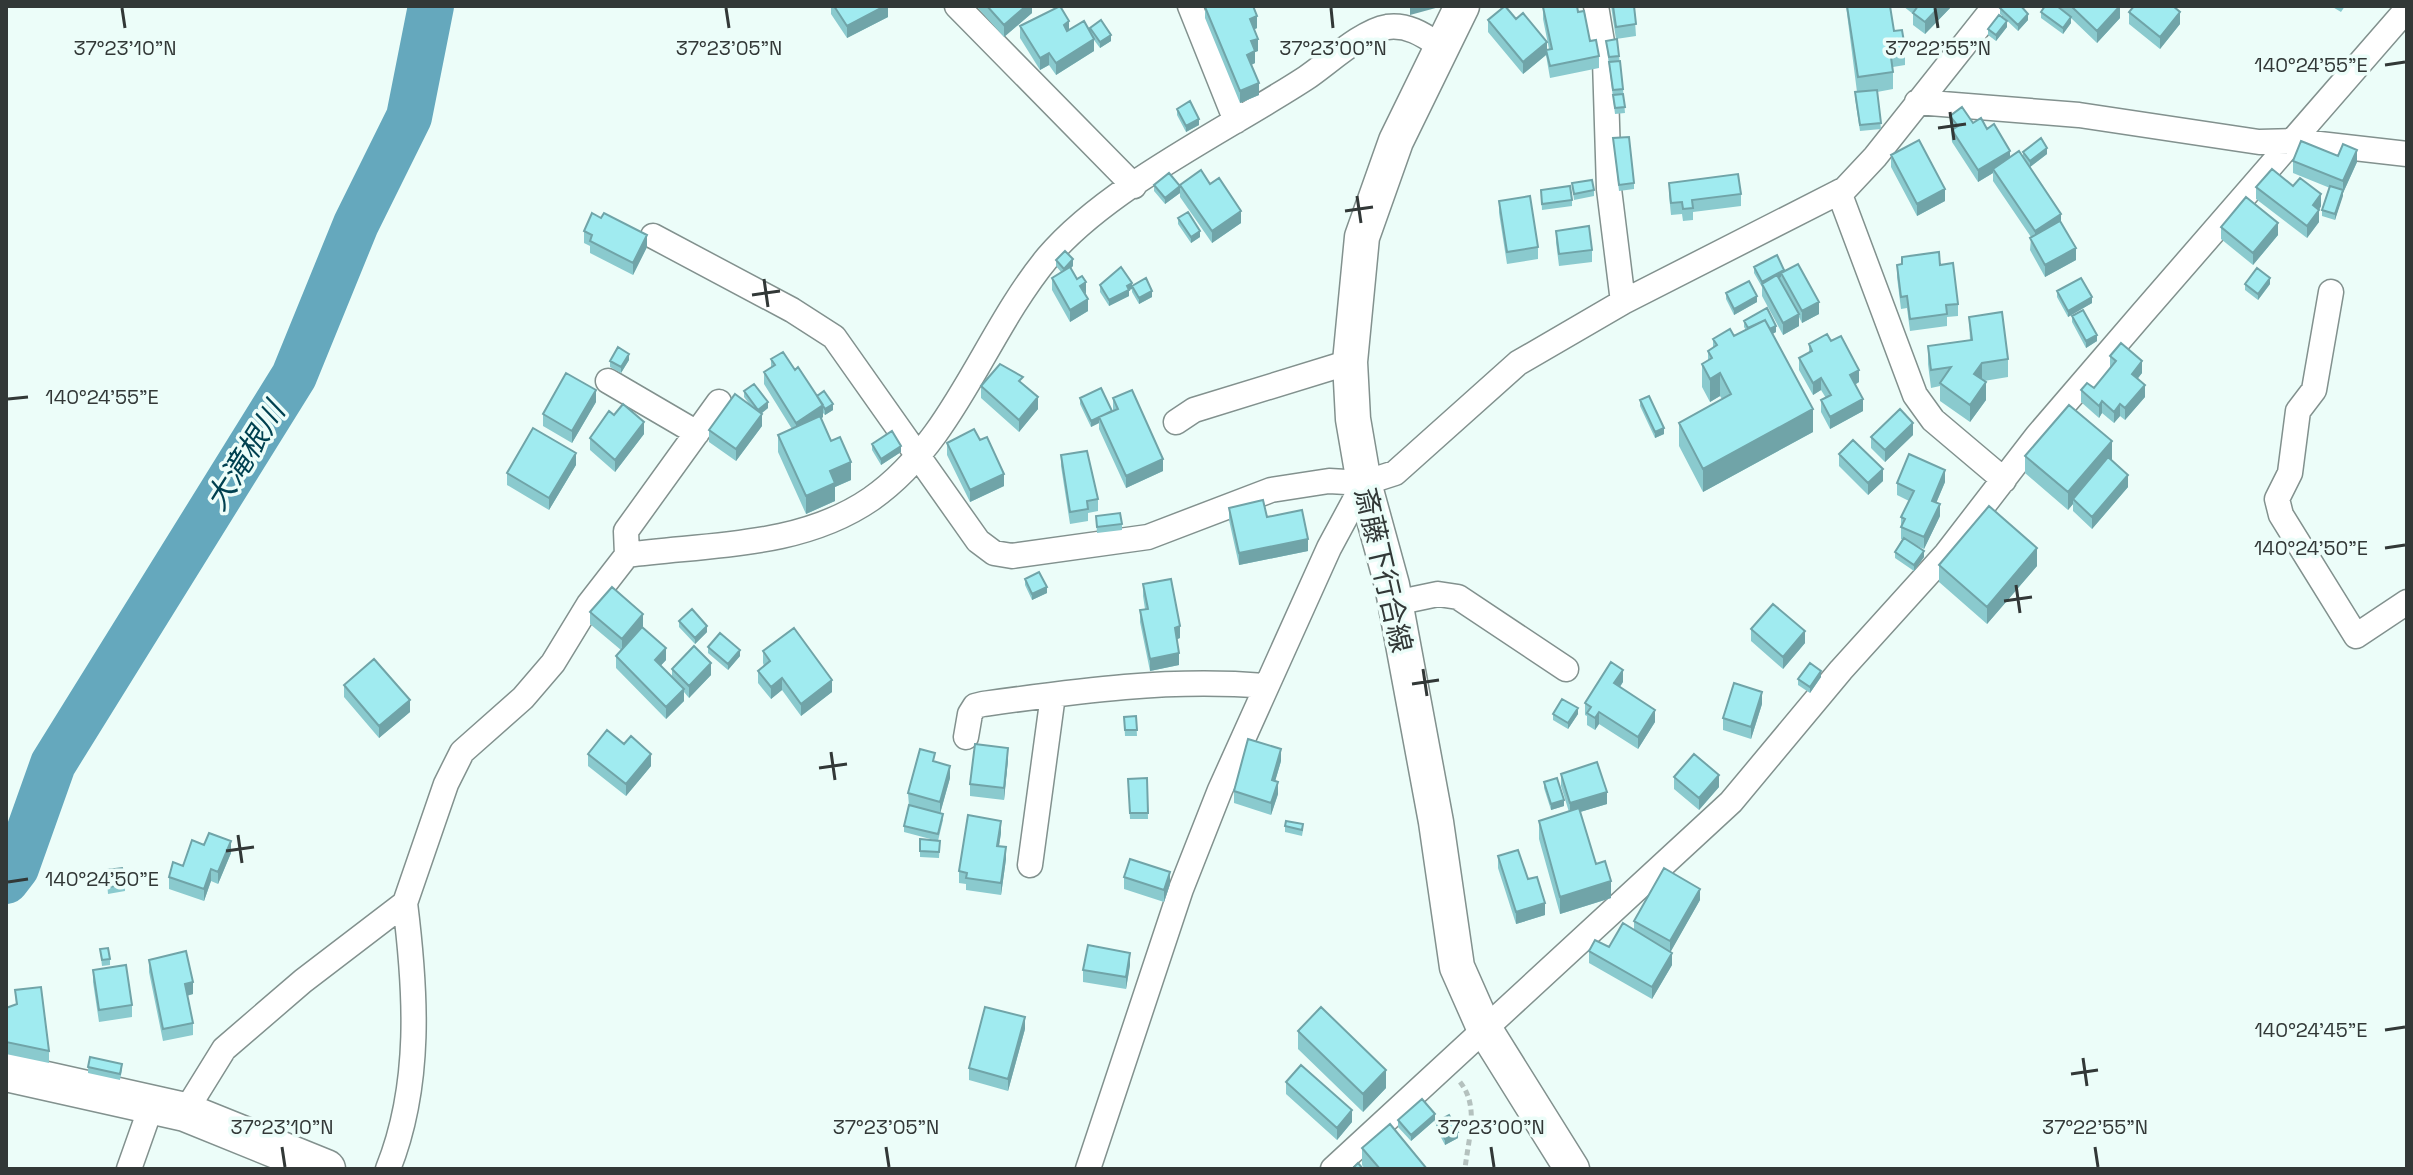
<svg xmlns="http://www.w3.org/2000/svg" width="2413" height="1175" font-family="'Space Grotesk','Noto Sans JP',sans-serif">
<style>
.lines{fill:none;stroke-linecap:round;stroke-linejoin:round}
.river{stroke:#65a8bd;stroke-width:46}
.minor-casing{stroke:#82918e;stroke-width:27}
.secondary-casing{stroke:#82918e;stroke-width:37}
.primary-casing{stroke:#82918e;stroke-width:41}
.path{stroke:#b4c1be;stroke-width:5;stroke-dasharray:6 4;stroke-linecap:butt}
.minor{stroke:#fff;stroke-width:24}
.secondary{stroke:#fff;stroke-width:34}
.primary{stroke:#fff;stroke-width:38}
.wall{fill:#8acace}
.shaded-wall{fill:#70a4a8}
.building{fill:#a0ebf0;stroke:#70a4a8;stroke-width:2}
.ticks{fill:none;stroke:#323837;stroke-width:3}
.labels{text-anchor:middle;dominant-baseline:central;stroke-width:7;stroke-linejoin:round;paint-order:stroke}
.street-label{font-size:28px;fill:#323837;stroke:#ecfdf9}
.water-label{font-size:30px;font-style:italic;fill:#004150;stroke:#ecfdf9}
.ticks-label{font-size:20px;text-anchor:middle;fill:#323837;stroke:#ecfdf9;stroke-width:7;stroke-linejoin:round;paint-order:stroke}
</style>
<rect width="100%" height="100%" fill="#ecfdf9"/>
<g class="lines">
<path class="river" d="M 6,881 L 16,868 L 53,764 L 294,376 L 356,224 L 409,117 L 431,6"/>
<defs>
<path id="minor" d="M 957,6 L 1134,186
M 1190,6 L 1236,121
M 1596,6 L 1605,60 L 1609,189 L 1623,302
M 1917,102 L 2079,115 L 2259,142 L 2293,141 L 2407,154
M 1839,192 L 1915,395 L 1933,420 L 2004,480
M 653,236 L 792,310 L 834,337 L 978,541 L 994,553 L 1012,556 L 1148,537 L 1271,490 L 1329,481 L 1364,483 L 1395,473 L 1518,363 L 1623,302 L 1845,189 L 1875,157 L 1995,6
M 2331,292 L 2314,390 L 2298,411 L 2290,473 L 2277,499 L 2281,515 L 2356,636 L 2407,602
M 608,381 L 697,433
M 1176,422 L 1194,410 L 1350,362
M 627,555 L 626,531 L 719,402
M 1395,603 L 1438,594 L 1458,597 L 1566,669
M 966,737 L 970,714 L 975,706 L 983,704 C 1077,691 1169,678 1264,686
M 1030,865 L 1053,695
M 185,1112 L 224,1049 L 303,981 L 405,903 L 446,784 L 462,752 L 523,698 L 553,663 L 589,604 L 627,555 C 708,544 800,548 871,499 C 955,440 984,334 1048,257 C 1107,187 1228,129 1306,78 C 1327,64 1362,31 1387,27 C 1409,24 1425,36 1442,47
M 129,1169 L 152,1104
M 388,1169 C 422,1084 416,991 405,903
M 1088,1169 L 1181,889 L 1220,790 L 1329,548 L 1364,483
M 1333,1169 L 1731,802 L 1841,670 L 1946,554 L 2037,436 L 2141,315 L 2407,9"/>
<path id="secondary" d="M 1462,6 L 1396,141 L 1362,237 L 1350,362 L 1353,419 L 1364,483 L 1392,585 L 1436,822 L 1457,967 L 1484,1028 L 1572,1169"/>
<path id="primary" d="M 6,1072 L 185,1112 L 326,1169"/>
</defs>
<use href="#minor" class="minor-casing"/>
<use href="#secondary" class="secondary-casing"/>
<use href="#primary" class="primary-casing"/>
<path class="path" d="M 1460,1082 C 1480,1107 1468,1139 1465,1169"/>
<use href="#minor" class="minor"/>
<use href="#secondary" class="secondary"/>
<use href="#primary" class="primary"/>
</g>
<path class="wall" d="M 831,6 L 888,6 L 888,17 L 847,38 L 831,14 Z
M 976,6 L 1032,6 L 1032,13 L 1004,37 Z
M 1611,6 L 1634,6 L 1636,36 L 1616,39 Z
M 1846,6 L 1890,6 L 1894,31 L 1905,48 L 1905,65 L 1893,67 L 1893,89 L 1877,92 L 1881,129 L 1860,131 L 1855,98 L 1855,92 L 1857,92 Z
M 1903,6 L 1952,6 L 1925,34 L 1913,25 L 1913,14 Z
M 2059,6 L 2120,6 L 2120,18 L 2097,43 L 2071,18 L 2071,23 L 2063,34 L 2041,18 L 2041,12 L 2066,13 Z
M 2331,6 L 2345,6 L 2341,12 Z
M 1205,7 L 1257,28 L 1254,30 L 1258,51 L 1255,52 L 1255,63 L 1251,65 L 1259,95 L 1240,103 L 1205,18 Z
M 1543,7 L 1578,12 L 1590,41 L 1599,56 L 1599,68 L 1550,78 L 1546,55 L 1523,74 L 1488,32 L 1488,20 L 1516,19 L 1547,50 L 1549,49 L 1543,19 Z
M 2000,8 L 2028,20 L 2018,31 L 2000,14 Z
M 2129,12 L 2180,24 L 2160,49 L 2129,24 Z
M 1020,26 L 1090,32 L 1090,28 L 1111,41 L 1100,48 L 1094,40 L 1094,51 L 1056,75 L 1049,65 L 1040,70 L 1020,38 Z
M 2007,27 L 1996,41 L 1988,35 L 1988,29 Z
M 1606,41 L 1619,56 L 1623,89 L 1625,113 L 1615,114 Z
M 1177,109 L 1199,125 L 1186,132 L 1177,115 Z
M 1950,116 L 1987,129 L 2010,158 L 2023,157 L 2023,152 L 2047,154 L 2030,167 L 2061,222 L 2076,260 L 2045,277 L 2030,250 L 2031,237 L 1993,181 L 1993,173 L 1978,182 L 1952,142 Z
M 1613,138 L 1634,183 L 1634,189 L 1619,191 Z
M 1891,155 L 1945,201 L 1917,216 L 1891,167 Z
M 2338,156 L 2357,162 L 2343,193 L 2335,220 L 2322,216 L 2322,210 L 2330,188 L 2293,173 L 2293,161 Z
M 1572,183 L 1594,190 L 1594,196 L 1574,200 Z
M 1669,183 L 1741,194 L 1741,206 L 1693,212 L 1693,220 L 1683,221 L 1682,214 L 1671,215 L 1669,195 Z
M 1210,184 L 1241,223 L 1212,243 L 1180,197 L 1180,185 Z
M 1154,185 L 1180,193 L 1165,204 L 1154,191 Z
M 2293,186 L 2321,206 L 2319,210 L 2319,222 L 2307,238 L 2256,199 L 2256,187 Z
M 1541,190 L 1572,200 L 1572,206 L 1542,210 Z
M 1499,201 L 1538,247 L 1538,259 L 1507,264 L 1499,213 Z
M 1178,218 L 1200,237 L 1191,243 L 1178,224 Z
M 2221,227 L 2278,235 L 2253,265 L 2221,239 Z
M 584,231 L 647,247 L 633,275 L 590,253 L 590,246 L 584,243 Z
M 1556,231 L 1592,250 L 1592,262 L 1559,266 L 1556,242 Z
M 1902,257 L 1940,265 L 1958,304 L 1958,316 L 1947,317 L 1947,326 L 1910,331 L 1907,308 L 1901,309 L 1897,277 L 1897,265 L 1902,264 Z
M 1056,260 L 1073,266 L 1070,268 L 1086,294 L 1088,311 L 1070,322 L 1052,290 L 1052,278 L 1061,272 L 1056,266 Z
M 1754,267 L 1784,272 L 1819,314 L 1802,323 L 1799,317 L 1799,326 L 1783,335 L 1762,296 L 1762,287 L 1754,273 Z
M 2245,284 L 2270,284 L 2258,300 L 2245,290 Z
M 1100,285 L 1132,289 L 1129,290 L 1129,296 L 1109,306 L 1100,292 Z
M 1132,286 L 1152,297 L 1139,304 L 1132,292 Z
M 2057,291 L 2092,303 L 2068,317 L 2057,297 Z
M 1726,293 L 1757,302 L 1734,315 L 1726,299 Z
M 2072,316 L 2097,341 L 2086,348 L 2072,322 Z
M 1969,317 L 2008,359 L 2008,377 L 1984,381 L 1986,400 L 1970,422 L 1940,401 L 1940,386 L 1931,388 L 1928,364 L 1928,346 L 1970,341 Z
M 1744,321 L 1776,332 L 1772,334 L 1813,432 L 1703,492 L 1679,446 L 1679,423 L 1722,399 L 1720,396 L 1710,402 L 1702,387 L 1702,364 L 1708,361 L 1708,351 L 1713,348 L 1713,339 L 1734,336 L 1746,330 L 1744,327 Z
M 1831,341 L 1859,382 L 1855,385 L 1863,411 L 1830,429 L 1821,412 L 1821,400 L 1826,398 L 1821,390 L 1813,395 L 1799,370 L 1799,358 L 1809,353 L 1809,344 Z
M 2110,356 L 2142,373 L 2137,379 L 2145,397 L 2125,420 L 2120,416 L 2114,423 L 2102,413 L 2099,418 L 2081,402 L 2081,390 L 2094,388 L 2110,368 Z
M 771,359 L 795,370 L 817,396 L 833,410 L 825,415 L 823,413 L 823,417 L 821,419 L 851,480 L 835,487 L 835,501 L 806,514 L 778,452 L 778,435 L 792,429 L 764,384 L 764,372 L 771,367 Z
M 629,360 L 621,373 L 610,367 L 610,361 Z
M 1023,384 L 1038,409 L 1019,432 L 981,398 L 981,386 Z
M 744,391 L 768,408 L 761,414 L 762,426 L 736,461 L 709,442 L 709,430 L 750,405 L 744,397 Z
M 1080,398 L 1112,411 L 1113,411 L 1113,398 L 1163,471 L 1126,488 L 1099,429 L 1099,423 L 1091,427 L 1080,404 Z
M 1640,400 L 1664,434 L 1655,438 L 1640,406 Z
M 596,402 L 572,443 L 543,426 L 543,414 Z
M 644,434 L 615,472 L 590,450 L 590,438 Z
M 1913,435 L 1885,462 L 1871,448 L 1871,437 Z
M 980,440 L 1004,486 L 970,502 L 947,455 L 947,443 Z
M 872,444 L 901,452 L 881,465 L 872,450 Z
M 1839,454 L 1883,481 L 1868,495 L 1839,466 Z
M 1061,455 L 1098,499 L 1098,511 L 1088,513 L 1088,521 L 1070,524 L 1061,466 Z
M 2025,456 L 2112,459 L 2111,460 L 2128,487 L 2092,529 L 2073,511 L 2073,504 L 2068,510 L 2025,473 Z
M 576,465 L 549,510 L 507,485 L 507,473 Z
M 1945,482 L 1936,503 L 1940,516 L 1924,549 L 1915,545 L 1924,557 L 1914,571 L 1895,558 L 1895,552 L 1902,539 L 1901,539 L 1901,517 L 1909,501 L 1897,495 L 1897,483 Z
M 1229,508 L 1267,517 L 1308,551 L 1239,565 L 1229,520 Z
M 1096,516 L 1122,524 L 1122,530 L 1097,533 Z
M 1939,565 L 2037,566 L 1987,624 L 1939,582 Z
M 1025,579 L 1047,593 L 1032,600 L 1025,585 Z
M 1143,584 L 1180,638 L 1177,639 L 1179,665 L 1150,671 L 1140,622 L 1140,610 L 1145,609 L 1143,596 Z
M 590,612 L 643,626 L 642,627 L 666,660 L 660,666 L 672,677 L 672,669 L 711,675 L 689,698 L 684,692 L 684,701 L 666,719 L 616,668 L 616,656 L 621,650 L 590,624 Z
M 679,621 L 707,632 L 695,644 L 679,627 Z
M 1751,629 L 1805,643 L 1783,669 L 1751,641 Z
M 708,647 L 740,656 L 728,670 L 708,653 Z
M 763,651 L 832,692 L 801,716 L 782,690 L 771,699 L 758,683 L 758,671 L 764,666 L 763,663 Z
M 1821,677 L 1810,693 L 1798,685 L 1798,679 Z
M 1623,682 L 1620,687 L 1655,722 L 1638,749 L 1599,724 L 1595,730 L 1587,725 L 1587,716 L 1585,715 L 1585,703 Z
M 344,685 L 410,712 L 379,738 L 344,697 Z
M 1762,704 L 1751,739 L 1723,730 L 1723,718 Z
M 1553,714 L 1578,714 L 1568,729 L 1553,720 Z
M 1136,716 L 1137,736 L 1125,736 L 1124,717 Z
M 624,744 L 651,766 L 626,796 L 588,766 L 588,754 Z
M 1008,760 L 1004,800 L 970,796 L 970,784 Z
M 935,761 L 950,778 L 940,813 L 943,820 L 938,841 L 904,832 L 904,826 L 909,806 L 908,793 Z
M 1281,761 L 1275,781 L 1278,794 L 1271,815 L 1234,803 L 1234,791 Z
M 1561,774 L 1607,804 L 1580,812 L 1596,864 L 1611,898 L 1560,914 L 1539,839 L 1539,821 L 1569,812 L 1561,786 Z
M 1674,777 L 1719,787 L 1699,810 L 1674,789 Z
M 1147,778 L 1148,819 L 1130,819 L 1128,779 Z
M 1544,782 L 1564,806 L 1551,810 L 1544,788 Z
M 1285,826 L 1303,830 L 1302,836 L 1285,832 Z
M 1001,833 L 999,846 L 1006,859 L 1001,895 L 966,890 L 966,884 L 959,883 L 959,871 Z
M 920,839 L 940,841 L 939,858 L 920,857 Z
M 231,853 L 218,884 L 211,881 L 204,901 L 169,889 L 169,877 L 183,866 Z
M 1498,856 L 1528,879 L 1545,915 L 1516,924 L 1498,868 Z
M 106,870 L 125,885 L 125,891 L 108,894 Z
M 1124,877 L 1170,884 L 1164,902 L 1124,889 Z
M 1700,900 L 1670,952 L 1672,965 L 1652,999 L 1589,963 L 1589,951 L 1609,947 L 1634,930 L 1634,921 Z
M 100,949 L 110,959 L 110,965 L 102,966 Z
M 149,960 L 193,994 L 187,996 L 193,1023 L 193,1035 L 163,1041 L 149,972 Z
M 1130,965 L 1126,989 L 1083,982 L 1083,970 Z
M 93,970 L 132,1005 L 132,1017 L 99,1022 L 93,982 Z
M 15,990 L 49,1051 L 49,1063 L 6,1054 L 6,1008 L 16,1005 Z
M 1025,1029 L 1008,1091 L 969,1080 L 969,1068 Z
M 1298,1031 L 1386,1088 L 1363,1112 L 1298,1049 Z
M 88,1067 L 122,1070 L 120,1080 L 88,1073 Z
M 1286,1082 L 1352,1122 L 1337,1140 L 1286,1094 Z
M 1398,1120 L 1435,1120 L 1411,1141 L 1398,1127 Z
M 1436,1122 L 1458,1138 L 1445,1145 L 1436,1128 Z
M 1362,1148 L 1427,1169 L 1365,1169 L 1362,1165 Z"/>
<path class="shaded-wall" d="M 885,6 L 888,6 L 888,17 L 847,38 L 847,26 Z
M 1026,6 L 1032,6 L 1032,13 L 1004,37 L 1004,25 Z
M 1410,6 L 1443,6 L 1410,15 Z
M 1940,6 L 1952,6 L 1925,34 L 1925,22 Z
M 2120,6 L 2120,18 L 2097,43 L 2097,31 Z
M 2180,12 L 2180,24 L 2160,49 L 2160,37 Z
M 2028,14 L 2028,20 L 2018,31 L 2018,25 Z
M 1257,16 L 1257,28 L 1250,31 L 1250,19 Z
M 2071,17 L 2071,23 L 2063,34 L 2063,28 Z
M 1069,21 L 1069,33 L 1064,25 Z
M 2007,21 L 2007,27 L 1996,41 L 1996,35 Z
M 1111,35 L 1111,41 L 1100,48 L 1100,42 Z
M 1094,39 L 1094,51 L 1056,75 L 1056,63 Z
M 1258,39 L 1258,51 L 1255,52 L 1255,63 L 1247,67 L 1247,55 L 1251,41 Z
M 1547,42 L 1547,54 L 1546,50 L 1546,55 L 1523,74 L 1523,62 Z
M 1049,53 L 1049,65 L 1040,70 L 1040,58 Z
M 1259,83 L 1259,95 L 1240,103 L 1240,91 Z
M 1199,119 L 1199,125 L 1186,132 L 1186,126 Z
M 2047,148 L 2047,154 L 2030,167 L 2030,161 Z
M 2357,150 L 2357,162 L 2343,193 L 2343,181 Z
M 2010,151 L 2010,163 L 1993,169 L 1993,173 L 1978,182 L 1978,170 Z
M 1180,186 L 1180,193 L 1165,204 L 1165,198 Z
M 1945,189 L 1945,201 L 1917,216 L 1917,204 Z
M 2343,190 L 2343,196 L 2335,220 L 2335,214 Z
M 2321,194 L 2321,206 L 2319,210 L 2319,222 L 2307,238 L 2307,226 L 2313,205 Z
M 1241,211 L 1241,223 L 1212,243 L 1212,231 Z
M 2061,214 L 2061,226 L 2035,243 L 2035,231 Z
M 2278,223 L 2278,235 L 2253,265 L 2253,253 Z
M 1200,231 L 1200,237 L 1191,243 L 1191,237 Z
M 647,235 L 647,247 L 633,275 L 633,263 Z
M 2076,248 L 2076,260 L 2045,277 L 2045,265 Z
M 1073,259 L 1073,266 L 1064,275 L 1064,269 Z
M 1784,270 L 1784,276 L 1781,273 L 1781,277 L 1763,287 L 1762,282 Z
M 2270,278 L 2270,284 L 2258,300 L 2258,294 Z
M 1086,282 L 1086,294 L 1080,286 Z
M 1132,283 L 1132,289 L 1129,290 L 1129,296 L 1109,306 L 1109,300 Z
M 1152,291 L 1152,297 L 1139,304 L 1139,298 Z
M 1757,296 L 1757,302 L 1734,315 L 1734,309 Z
M 2092,297 L 2092,303 L 2068,317 L 2068,311 Z
M 1088,299 L 1088,311 L 1070,322 L 1070,310 Z
M 1819,302 L 1819,314 L 1802,323 L 1802,311 Z
M 1799,314 L 1799,326 L 1783,335 L 1783,323 Z
M 1776,326 L 1776,332 L 1754,344 L 1754,338 Z
M 2097,335 L 2097,341 L 2086,348 L 2086,341 Z
M 629,354 L 629,360 L 621,373 L 621,367 Z
M 2142,361 L 2142,373 L 2132,386 L 2132,374 Z
M 1982,363 L 1982,381 L 1974,374 Z
M 1859,370 L 1859,382 L 1850,387 L 1850,375 Z
M 1720,373 L 1720,396 L 1710,402 L 1710,379 Z
M 1821,378 L 1821,390 L 1813,395 L 1813,383 Z
M 1986,382 L 1986,400 L 1970,422 L 1970,405 Z
M 2145,385 L 2145,397 L 2125,420 L 2125,408 Z
M 596,390 L 596,402 L 572,443 L 572,431 Z
M 1038,397 L 1038,409 L 1019,432 L 1019,420 Z
M 1863,399 L 1863,411 L 1830,429 L 1830,417 Z
M 2102,401 L 2102,413 L 2099,418 L 2099,406 Z
M 768,402 L 768,408 L 758,416 L 758,410 Z
M 833,404 L 833,410 L 825,415 L 825,409 Z
M 2120,404 L 2120,416 L 2114,423 L 2114,412 Z
M 823,405 L 823,417 L 796,435 L 796,423 Z
M 1813,409 L 1813,432 L 1703,492 L 1703,469 Z
M 762,414 L 762,426 L 736,461 L 736,449 Z
M 1099,417 L 1099,423 L 1091,427 L 1091,421 Z
M 644,422 L 644,434 L 615,472 L 615,460 Z
M 1913,423 L 1913,435 L 1885,462 L 1885,450 Z
M 1664,428 L 1664,434 L 1655,438 L 1655,432 Z
M 2112,441 L 2112,459 L 2075,501 L 2073,499 L 2073,504 L 2068,510 L 2068,492 Z
M 901,446 L 901,452 L 881,465 L 881,459 Z
M 576,453 L 576,465 L 549,510 L 549,498 Z
M 1163,459 L 1163,471 L 1126,488 L 1126,476 Z
M 851,462 L 851,480 L 835,487 L 835,501 L 806,514 L 806,496 L 830,471 Z
M 1883,469 L 1883,481 L 1868,495 L 1868,483 Z
M 1945,470 L 1945,482 L 1932,513 L 1932,501 Z
M 1004,474 L 1004,486 L 970,502 L 970,490 Z
M 2128,475 L 2128,487 L 2092,529 L 2092,517 Z
M 1940,504 L 1940,516 L 1924,549 L 1924,537 Z
M 1308,539 L 1308,551 L 1239,565 L 1239,553 Z
M 2037,548 L 2037,566 L 1987,624 L 1987,607 Z
M 1924,551 L 1924,557 L 1914,571 L 1914,565 Z
M 1047,587 L 1047,593 L 1032,600 L 1032,594 Z
M 643,614 L 643,626 L 622,651 L 622,639 Z
M 707,626 L 707,632 L 695,644 L 695,638 Z
M 1180,626 L 1180,638 L 1175,640 L 1175,628 Z
M 1805,631 L 1805,643 L 1783,669 L 1783,657 Z
M 666,648 L 666,660 L 655,672 L 655,660 Z
M 740,650 L 740,656 L 728,670 L 728,664 Z
M 1179,653 L 1179,665 L 1150,671 L 1150,659 Z
M 711,663 L 711,675 L 689,698 L 689,686 Z
M 1623,670 L 1623,682 L 1614,695 L 1614,683 Z
M 1821,671 L 1821,677 L 1810,693 L 1810,687 Z
M 782,678 L 782,690 L 771,699 L 771,687 Z
M 832,680 L 832,692 L 801,716 L 801,704 Z
M 684,689 L 684,701 L 666,719 L 666,707 Z
M 1762,692 L 1762,704 L 1751,739 L 1751,727 Z
M 410,700 L 410,712 L 379,738 L 379,726 Z
M 1578,708 L 1578,714 L 1568,729 L 1568,723 Z
M 1655,710 L 1655,722 L 1638,749 L 1638,737 Z
M 1599,712 L 1599,724 L 1595,730 L 1595,718 Z
M 1008,748 L 1008,760 L 1004,800 L 1004,788 Z
M 1281,749 L 1281,761 L 1272,792 L 1272,780 Z
M 651,754 L 651,766 L 626,796 L 626,784 Z
M 950,766 L 950,778 L 940,814 L 940,802 Z
M 1719,775 L 1719,787 L 1699,810 L 1699,798 Z
M 1278,782 L 1278,794 L 1271,815 L 1271,803 Z
M 1607,792 L 1607,804 L 1570,815 L 1570,803 Z
M 1564,800 L 1564,806 L 1551,810 L 1551,804 Z
M 1001,821 L 1001,833 L 997,858 L 997,846 Z
M 231,841 L 231,853 L 218,884 L 218,872 Z
M 1006,847 L 1006,859 L 1001,895 L 1001,883 Z
M 211,869 L 211,881 L 204,901 L 204,889 Z
M 1170,872 L 1170,884 L 1164,902 L 1164,890 Z
M 1611,881 L 1611,898 L 1560,914 L 1560,897 Z
M 1700,889 L 1700,900 L 1670,953 L 1670,941 Z
M 1545,903 L 1545,915 L 1516,924 L 1516,912 Z
M 1130,953 L 1130,965 L 1126,989 L 1126,977 Z
M 1672,953 L 1672,965 L 1652,999 L 1652,987 Z
M 193,982 L 193,994 L 185,996 L 185,984 Z
M 1025,1017 L 1025,1029 L 1008,1091 L 1008,1079 Z
M 1386,1070 L 1386,1088 L 1363,1112 L 1363,1094 Z
M 1352,1110 L 1352,1122 L 1337,1140 L 1337,1128 Z
M 1435,1114 L 1435,1120 L 1411,1141 L 1411,1135 Z
M 1458,1132 L 1458,1138 L 1445,1145 L 1445,1139 Z"/>
<path class="building" d="M 834,6 L 885,6 L 847,26 Z
M 987,6 L 1026,6 L 1004,25 Z
M 1060,6 L 1069,21 L 1064,25 L 1067,31 L 1084,21 L 1094,39 L 1056,63 L 1049,53 L 1040,58 L 1020,26 Z
M 1206,6 L 1253,6 L 1257,16 L 1250,19 L 1258,39 L 1251,41 L 1255,51 L 1247,55 L 1259,83 L 1240,91 L 1205,7 Z
M 1505,6 L 1516,19 L 1523,13 L 1547,42 L 1523,62 L 1488,20 Z
M 1550,6 L 1577,6 L 1578,12 L 1584,11 L 1590,41 L 1596,40 L 1599,56 L 1550,66 L 1546,50 L 1552,49 L 1543,7 Z
M 1613,6 L 1634,6 L 1636,24 L 1616,27 Z
M 1847,6 L 1890,6 L 1894,31 L 1902,30 L 1905,48 L 1890,50 L 1893,72 L 1858,77 Z
M 1918,6 L 1940,6 L 1925,22 L 1913,13 Z
M 2002,6 L 2021,6 L 2028,14 L 2018,25 L 2000,8 Z
M 2045,6 L 2057,6 L 2071,17 L 2063,28 L 2041,12 Z
M 2071,6 L 2120,6 L 2097,31 Z
M 2134,6 L 2173,6 L 2180,12 L 2160,37 L 2129,12 Z
M 1999,15 L 2007,21 L 1996,35 L 1988,29 Z
M 1101,20 L 1111,35 L 1100,42 L 1090,28 Z
M 1617,39 L 1619,56 L 1609,57 L 1606,41 Z
M 1620,61 L 1623,89 L 1613,90 L 1609,62 Z
M 1877,90 L 1881,123 L 1860,125 L 1855,92 Z
M 1623,94 L 1625,107 L 1615,108 L 1613,95 Z
M 1190,101 L 1199,119 L 1186,126 L 1177,109 Z
M 1962,107 L 1973,123 L 1981,118 L 1987,129 L 1994,124 L 2010,151 L 1978,170 L 1952,130 L 1958,126 L 1950,116 Z
M 1629,137 L 1634,183 L 1619,185 L 1613,138 Z
M 2041,138 L 2047,148 L 2030,161 L 2023,152 Z
M 1919,140 L 1945,189 L 1917,204 L 1891,155 Z
M 2301,141 L 2338,156 L 2343,144 L 2357,150 L 2343,181 L 2293,161 Z
M 2019,151 L 2061,214 L 2035,231 L 1993,169 Z
M 2272,169 L 2293,186 L 2300,178 L 2321,194 L 2313,205 L 2319,210 L 2307,226 L 2256,187 Z
M 1201,170 L 1210,184 L 1219,178 L 1241,211 L 1212,231 L 1180,185 Z
M 1169,173 L 1180,186 L 1165,198 L 1154,185 Z
M 1738,174 L 1741,194 L 1692,200 L 1693,208 L 1683,209 L 1682,202 L 1671,203 L 1669,183 Z
M 1592,180 L 1594,190 L 1574,194 L 1572,183 Z
M 1570,186 L 1572,200 L 1542,204 L 1541,190 Z
M 2330,186 L 2343,190 L 2335,214 L 2322,210 Z
M 1530,196 L 1538,247 L 1507,252 L 1499,201 Z
M 2246,197 L 2278,223 L 2253,253 L 2221,227 Z
M 1188,212 L 1200,231 L 1191,237 L 1178,218 Z
M 592,213 L 601,218 L 604,213 L 647,235 L 633,263 L 590,241 L 592,235 L 584,231 Z
M 2060,221 L 2076,248 L 2045,265 L 2030,238 Z
M 1589,226 L 1592,250 L 1559,254 L 1556,231 Z
M 1065,251 L 1073,259 L 1064,269 L 1056,260 Z
M 1939,252 L 1940,265 L 1953,263 L 1958,304 L 1946,305 L 1947,314 L 1910,319 L 1907,296 L 1901,297 L 1897,265 L 1902,264 L 1902,257 Z
M 1777,255 L 1784,270 L 1762,282 L 1754,267 Z
M 1798,264 L 1819,302 L 1802,311 L 1781,273 Z
M 1070,267 L 1077,279 L 1082,276 L 1086,282 L 1080,286 L 1088,299 L 1070,310 L 1052,278 Z
M 1121,267 L 1132,283 L 1127,286 L 1129,290 L 1109,300 L 1100,285 Z
M 2257,268 L 2270,278 L 2258,294 L 2245,284 Z
M 1777,275 L 1799,314 L 1783,323 L 1762,284 Z
M 1146,278 L 1152,291 L 1139,298 L 1132,286 Z
M 2081,278 L 2092,297 L 2068,311 L 2057,291 Z
M 1749,281 L 1757,296 L 1734,309 L 1726,293 Z
M 1767,308 L 1776,326 L 1770,329 L 1765,320 L 1748,328 L 1744,321 Z
M 2083,310 L 2097,335 L 2086,341 L 2072,316 Z
M 2002,312 L 2008,359 L 1982,363 L 1974,374 L 1986,382 L 1970,405 L 1940,383 L 1951,367 L 1931,370 L 1928,346 L 1972,340 L 1969,317 Z
M 1765,320 L 1813,409 L 1703,469 L 1679,423 L 1731,394 L 1720,373 L 1710,379 L 1702,364 L 1712,358 L 1708,351 L 1717,345 L 1713,339 L 1730,329 L 1734,336 Z
M 1827,334 L 1831,341 L 1841,336 L 1859,370 L 1850,375 L 1863,399 L 1830,417 L 1821,400 L 1831,395 L 1821,378 L 1813,383 L 1799,358 L 1812,351 L 1809,344 Z
M 2121,343 L 2142,361 L 2132,374 L 2145,385 L 2125,408 L 2120,404 L 2114,412 L 2102,401 L 2099,406 L 2081,390 L 2087,383 L 2094,388 L 2116,361 L 2110,356 Z
M 618,347 L 629,354 L 621,367 L 610,361 Z
M 783,352 L 795,370 L 798,367 L 823,405 L 796,423 L 764,372 L 775,365 L 771,359 Z
M 1000,364 L 1023,377 L 1019,381 L 1038,397 L 1019,420 L 981,386 Z
M 566,373 L 596,390 L 572,431 L 543,414 Z
M 754,384 L 768,402 L 758,410 L 744,391 Z
M 1101,388 L 1112,411 L 1091,421 L 1080,398 Z
M 1132,390 L 1163,459 L 1126,476 L 1099,417 L 1118,409 L 1113,398 Z
M 824,391 L 833,404 L 825,409 L 817,396 Z
M 735,394 L 762,414 L 736,449 L 709,430 Z
M 1649,396 L 1664,428 L 1655,432 L 1640,400 Z
M 623,404 L 644,422 L 615,460 L 590,438 L 609,411 L 614,415 Z
M 2069,405 L 2112,441 L 2068,492 L 2025,456 Z
M 1900,409 L 1913,423 L 1885,450 L 1871,437 Z
M 820,416 L 831,441 L 840,437 L 851,462 L 830,471 L 835,483 L 806,496 L 778,435 Z
M 533,428 L 576,453 L 549,498 L 507,473 Z
M 974,429 L 980,440 L 987,437 L 1004,474 L 970,490 L 947,443 Z
M 892,431 L 901,446 L 881,459 L 872,444 Z
M 1853,440 L 1883,469 L 1868,483 L 1839,454 Z
M 1087,451 L 1098,499 L 1087,501 L 1088,509 L 1070,512 L 1061,455 Z
M 1909,454 L 1945,470 L 1932,501 L 1940,504 L 1924,537 L 1901,527 L 1905,519 L 1901,517 L 1914,491 L 1897,483 Z
M 2108,457 L 2128,475 L 2092,517 L 2073,499 Z
M 1263,500 L 1267,517 L 1302,510 L 1308,539 L 1239,553 L 1229,508 Z
M 1989,506 L 2037,548 L 1987,607 L 1939,565 Z
M 1120,513 L 1122,524 L 1097,527 L 1096,516 Z
M 1904,538 L 1924,551 L 1914,565 L 1895,552 Z
M 1039,572 L 1047,587 L 1032,594 L 1025,579 Z
M 1171,579 L 1180,626 L 1175,628 L 1179,653 L 1150,659 L 1140,610 L 1148,609 L 1143,584 Z
M 612,587 L 643,614 L 622,639 L 590,612 Z
M 1773,604 L 1805,631 L 1783,657 L 1751,629 Z
M 692,609 L 707,626 L 695,638 L 679,621 Z
M 642,627 L 666,648 L 655,660 L 684,689 L 666,707 L 616,656 Z
M 794,628 L 832,680 L 801,704 L 782,678 L 771,687 L 758,671 L 770,661 L 763,651 Z
M 720,633 L 740,650 L 728,664 L 708,647 Z
M 694,646 L 711,663 L 689,686 L 672,669 Z
M 374,659 L 410,700 L 379,726 L 344,685 Z
M 1611,662 L 1623,670 L 1614,683 L 1655,710 L 1638,737 L 1599,712 L 1595,718 L 1587,713 L 1591,707 L 1585,703 Z
M 1810,663 L 1821,671 L 1810,687 L 1798,679 Z
M 1734,683 L 1762,692 L 1751,727 L 1723,718 Z
M 1562,699 L 1578,708 L 1568,723 L 1553,714 Z
M 1136,716 L 1137,730 L 1125,730 L 1124,717 Z
M 607,730 L 624,744 L 631,736 L 651,754 L 626,784 L 588,754 Z
M 1248,739 L 1281,749 L 1272,780 L 1278,782 L 1271,803 L 1234,791 Z
M 975,744 L 1008,748 L 1004,788 L 970,784 Z
M 920,749 L 935,753 L 933,761 L 950,766 L 940,802 L 908,793 Z
M 1694,754 L 1719,775 L 1699,798 L 1674,777 Z
M 1597,762 L 1607,792 L 1570,803 L 1561,774 Z
M 1147,778 L 1148,813 L 1130,813 L 1128,779 Z
M 1557,778 L 1564,800 L 1551,804 L 1544,782 Z
M 909,805 L 943,814 L 938,834 L 904,826 Z
M 1579,808 L 1596,864 L 1605,861 L 1611,881 L 1560,897 L 1539,821 Z
M 968,815 L 1001,821 L 997,846 L 1006,847 L 1001,883 L 966,878 L 967,873 L 959,871 Z
M 1286,821 L 1303,824 L 1302,830 L 1285,826 Z
M 209,833 L 231,841 L 218,872 L 211,869 L 204,889 L 169,877 L 173,862 L 183,866 L 192,840 L 204,845 Z
M 920,839 L 940,841 L 939,852 L 920,851 Z
M 1518,850 L 1528,879 L 1537,877 L 1545,903 L 1516,912 L 1498,856 Z
M 1130,859 L 1170,872 L 1164,890 L 1124,877 Z
M 122,868 L 125,885 L 108,887 L 106,870 Z
M 1664,868 L 1700,889 L 1670,941 L 1634,921 Z
M 1623,923 L 1672,953 L 1652,987 L 1589,951 L 1595,940 L 1609,947 Z
M 1088,945 L 1130,953 L 1126,977 L 1083,970 Z
M 108,948 L 110,959 L 102,960 L 100,949 Z
M 186,951 L 193,982 L 185,984 L 193,1023 L 163,1029 L 149,960 Z
M 126,965 L 132,1005 L 99,1010 L 93,970 Z
M 41,987 L 49,1051 L 6,1042 L 6,1008 L 17,1004 L 15,990 Z
M 985,1007 L 1025,1017 L 1008,1079 L 969,1068 Z
M 1321,1007 L 1386,1070 L 1363,1094 L 1298,1031 Z
M 90,1057 L 122,1064 L 120,1074 L 88,1067 Z
M 1301,1065 L 1352,1110 L 1337,1128 L 1286,1082 Z
M 1422,1099 L 1435,1114 L 1411,1135 L 1398,1120 Z
M 1449,1115 L 1458,1132 L 1445,1139 L 1436,1122 Z
M 1390,1124 L 1427,1169 L 1380,1169 L 1362,1148 Z
M 1358,1163 L 1363,1169 L 1352,1169 Z"/>
<path class="ticks" d="M 122,8 L 125,28M 726,8 L 729,28M 1331,8 L 1333,28M 1935,8 L 1938,28M 2385,65 L 2405,62M 1950,112 L 1954,140M 1938,128 L 1966,124M 1357,196 L 1361,223M 1345,211 L 1373,207M 764,279 L 768,307M 752,295 L 780,291M 8,399 L 28,397M 2385,548 L 2405,545M 2016,585 L 2020,613M 2004,601 L 2032,597M 1423,669 L 1427,696M 1412,684 L 1439,680M 831,752 L 835,780M 819,768 L 847,764M 238,835 L 242,863M 226,851 L 254,847M 8,882 L 28,879M 2385,1030 L 2405,1027M 2083,1058 L 2087,1086M 2071,1074 L 2098,1070M 282,1147 L 285,1167M 886,1147 L 889,1167M 1491,1147 L 1494,1167M 2095,1147 L 2098,1167"/>
<g class="labels">
<g class="street-label">
<text transform="translate(1384 570) rotate(77)">斎藤下行合線</text>
</g>
<g class="water-label">
<text transform="translate(245 456) rotate(-58)">大滝根川</text>
</g>
</g>
<g class="ticks-label">
<text x="125" y="55">37°23'10"N</text>
<text x="729" y="55">37°23'05"N</text>
<text x="1333" y="55">37°23'00"N</text>
<text x="1938" y="55">37°22'55"N</text>
<text x="2311" y="72">140°24'55"E</text>
<text x="102" y="404">140°24'55"E</text>
<text x="2311" y="555">140°24'50"E</text>
<text x="102" y="886">140°24'50"E</text>
<text x="2311" y="1037">140°24'45"E</text>
<text x="282" y="1134">37°23'10"N</text>
<text x="886" y="1134">37°23'05"N</text>
<text x="1491" y="1134">37°23'00"N</text>
<text x="2095" y="1134">37°22'55"N</text>
</g>
<rect width="2413" height="1175" fill="none" stroke="#323837" stroke-width="16"/>
</svg>
